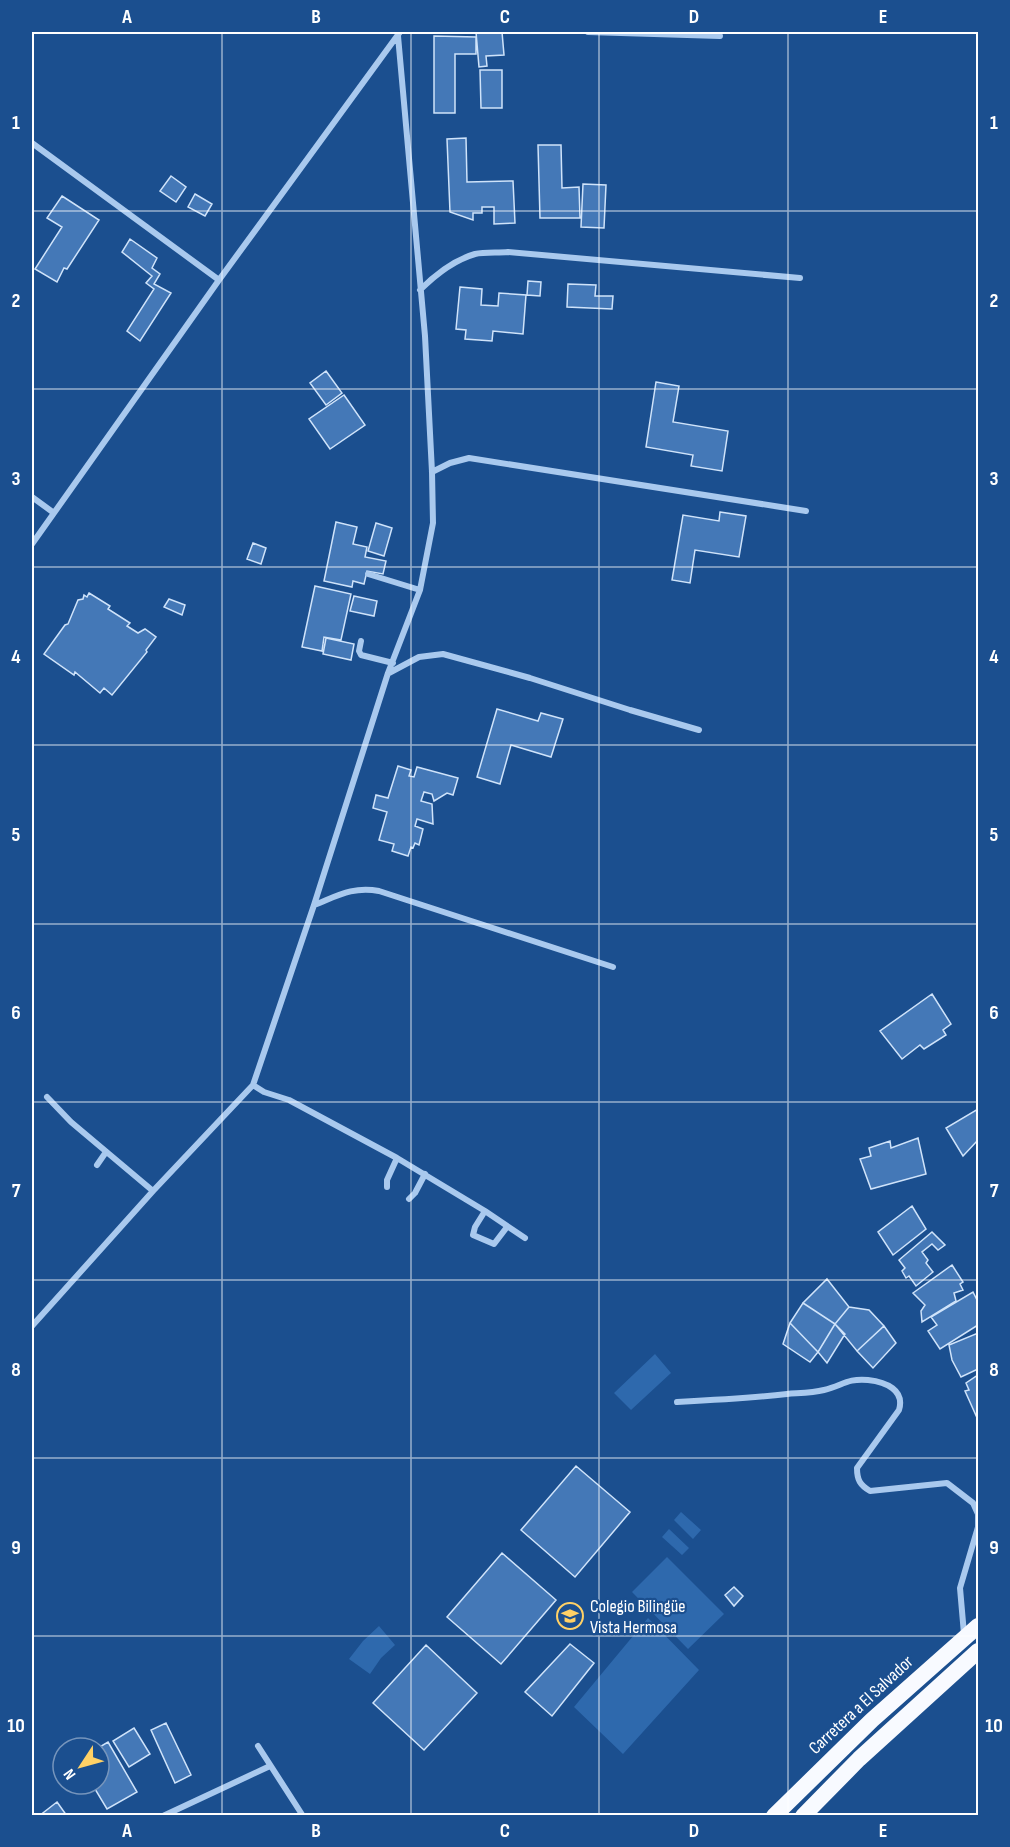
<svg xmlns="http://www.w3.org/2000/svg" width="1010" height="1847" font-family="'Sofia Sans Condensed',sans-serif">
<style>
.green{fill:#2e69ad}
.building{fill:#4478b7;stroke:#cfe3fa;stroke-width:1.5}
.lines{fill:none;stroke-linecap:round;stroke-linejoin:round}
.minor{stroke:#a9c9ee;stroke-width:6}
.trunk{stroke:#f8faff;stroke-width:16}
.grid{fill:none;stroke:#fff;stroke-width:1.5;stroke-opacity:0.55}
.labels{text-anchor:middle;dominant-baseline:central;stroke-width:4.5;stroke-linejoin:round;paint-order:stroke}
.poi-label{font-size:18px;fill:#fff;stroke:#1b4f8f;text-anchor:start}
.street-label{font-size:18px;fill:#fff;stroke:#1b4f8f}
.neatline{fill:none;stroke:#fff;stroke-width:2}
.grid-label{font-size:20px;text-anchor:middle;font-weight:bold;fill:#fff}
</style>
<rect width="100%" height="100%" fill="#1b4f8f"/>
<path class="green" d="M 655,1354 L 671,1373 L 631,1410 L 614,1393 Z
M 681,1512 L 701,1530 L 693,1539 L 674,1520 Z
M 669,1529 L 689,1548 L 682,1555 L 662,1537 Z
M 667,1557 L 724,1614 L 688,1649 L 632,1592 Z
M 648,1618 L 699,1670 L 623,1754 L 574,1707 Z
M 379,1626 L 395,1645 L 381,1658 L 370,1674 L 349,1659 L 363,1641 Z"/>
<path class="building" d="M 476,32 L 502,32 L 504,55 L 486,56 L 487,66 L 479,67 Z
M 434,36 L 476,37 L 476,54 L 455,54 L 455,113 L 434,113 Z
M 480,70 L 502,70 L 502,108 L 481,108 Z
M 466,138 L 467,182 L 513,181 L 515,223 L 494,224 L 494,207 L 482,207 L 482,213 L 473,213 L 473,220 L 450,212 L 447,139 Z
M 538,145 L 561,145 L 562,188 L 579,187 L 580,218 L 540,218 Z
M 171,176 L 186,187 L 176,202 L 160,191 Z
M 583,184 L 606,185 L 604,228 L 581,227 Z
M 195,194 L 212,204 L 205,216 L 188,207 Z
M 62,196 L 99,220 L 67,269 L 64,268 L 57,282 L 35,269 L 62,227 L 47,218 Z
M 130,239 L 157,258 L 152,268 L 160,274 L 154,284 L 171,293 L 140,341 L 127,331 L 154,289 L 146,283 L 152,276 L 122,252 Z
M 528,281 L 541,282 L 540,296 L 527,295 Z
M 568,284 L 596,285 L 595,296 L 613,296 L 612,309 L 567,307 Z
M 460,287 L 482,289 L 481,305 L 498,306 L 499,293 L 526,295 L 523,334 L 493,331 L 492,341 L 465,339 L 466,330 L 456,329 Z
M 326,371 L 342,393 L 326,405 L 310,383 Z
M 656,382 L 679,386 L 673,422 L 728,431 L 722,471 L 691,466 L 693,455 L 646,447 Z
M 344,395 L 365,425 L 330,449 L 309,419 Z
M 720,512 L 746,516 L 739,557 L 695,550 L 690,583 L 672,580 L 683,515 L 719,521 Z
M 336,522 L 357,527 L 353,544 L 367,547 L 365,557 L 386,561 L 383,574 L 367,571 L 364,584 L 353,581 L 352,587 L 324,581 Z
M 376,523 L 392,528 L 384,556 L 368,551 Z
M 253,543 L 266,548 L 261,564 L 247,559 Z
M 315,586 L 351,594 L 341,640 L 324,637 L 322,651 L 302,647 Z
M 89,593 L 110,606 L 108,609 L 130,623 L 127,626 L 138,633 L 145,629 L 156,637 L 146,650 L 147,652 L 112,695 L 104,688 L 100,693 L 75,672 L 74,675 L 44,654 L 65,625 L 68,624 L 78,600 L 83,599 L 84,595 L 87,597 Z
M 354,596 L 377,601 L 374,616 L 350,611 Z
M 169,599 L 185,605 L 182,615 L 164,607 Z
M 326,638 L 354,644 L 351,660 L 323,654 Z
M 497,709 L 538,721 L 541,713 L 563,719 L 551,757 L 511,745 L 500,784 L 477,777 Z
M 398,766 L 411,770 L 409,776 L 414,777 L 417,767 L 458,778 L 453,795 L 447,793 L 434,801 L 432,794 L 424,792 L 421,801 L 432,804 L 433,824 L 417,819 L 415,826 L 423,829 L 419,845 L 415,843 L 413,848 L 411,847 L 408,856 L 392,851 L 394,844 L 379,840 L 387,812 L 373,808 L 376,795 L 388,798 Z
M 932,994 L 951,1024 L 943,1030 L 946,1035 L 924,1049 L 920,1045 L 902,1059 L 880,1031 Z
M 978,1109 L 978,1140 L 963,1156 L 946,1128 Z
M 918,1138 L 926,1174 L 871,1189 L 860,1159 L 871,1156 L 869,1148 L 890,1141 L 891,1148 Z
M 912,1206 L 926,1229 L 893,1255 L 878,1232 Z
M 932,1232 L 945,1245 L 938,1250 L 932,1244 L 922,1252 L 928,1260 L 926,1263 L 933,1272 L 916,1286 L 909,1276 L 906,1278 L 902,1271 L 905,1268 L 899,1260 Z
M 952,1265 L 963,1282 L 960,1284 L 963,1290 L 954,1293 L 956,1301 L 922,1322 L 921,1311 L 925,1305 L 913,1293 Z
M 827,1279 L 849,1307 L 835,1324 L 803,1303 Z
M 973,1292 L 978,1302 L 978,1325 L 940,1349 L 928,1331 L 937,1325 L 931,1317 Z
M 803,1303 L 835,1324 L 818,1352 L 790,1323 Z
M 849,1307 L 869,1310 L 884,1326 L 857,1351 L 835,1324 Z
M 790,1323 L 818,1352 L 810,1362 L 783,1344 Z
M 835,1324 L 845,1334 L 827,1363 L 818,1352 Z
M 884,1326 L 896,1343 L 873,1368 L 857,1351 Z
M 978,1333 L 978,1369 L 961,1377 L 952,1360 L 949,1345 Z
M 978,1375 L 978,1420 L 965,1391 L 969,1390 L 966,1383 Z
M 576,1466 L 630,1512 L 575,1577 L 521,1530 Z
M 502,1553 L 556,1600 L 501,1664 L 447,1617 Z
M 734,1587 L 743,1596 L 734,1606 L 725,1595 Z
M 570,1644 L 594,1663 L 552,1716 L 525,1692 Z
M 426,1645 L 477,1693 L 424,1750 L 373,1703 Z
M 166,1723 L 191,1775 L 175,1783 L 151,1730 Z
M 134,1728 L 150,1754 L 129,1767 L 113,1741 Z
M 108,1742 L 137,1792 L 107,1809 L 92,1784 L 99,1784 L 98,1748 Z
M 57,1802 L 67,1816 L 39,1816 Z"/>
<g class="lines">
<path class="minor" d="M 588,32 L 720,36
M 32,143 L 219,280
M 420,290 C 435,275 454,260 475,254 C 485,252 498,253 508,252 L 800,278
M 432,472 L 450,463 L 469,458 L 806,511
M 32,497 L 54,513
M 32,544 L 219,280 L 400,32
M 368,574 L 420,590
M 361,641 L 359,651 L 361,655 L 393,663
M 389,673 L 419,657 L 443,654 L 530,678 L 630,710 L 699,730
M 314,905 C 337,896 353,886 379,891 L 613,967
M 253,1085 L 264,1092 L 289,1100 L 397,1158 L 485,1211 L 525,1238
M 47,1097 L 71,1122 L 153,1191
M 97,1165 L 106,1152
M 387,1187 L 387,1180 L 397,1158
M 409,1199 L 415,1193 L 425,1174
M 485,1211 L 475,1227 L 473,1235 L 494,1244 L 507,1227
M 32,1326 L 153,1191 L 253,1085 L 314,905 L 388,673 L 420,590 L 433,523 L 432,472 L 425,336 L 398,36
M 677,1402 C 714,1400 751,1398 787,1394 C 799,1393 812,1393 824,1390 C 842,1386 847,1378 868,1380 C 886,1382 905,1390 899,1410 L 857,1468 C 857,1480 860,1485 870,1491 L 947,1483 L 973,1503 L 978,1514 L 978,1527 L 960,1588 L 964,1634
M 258,1746 L 303,1816
M 163,1816 L 270,1766"/>
<path class="trunk" d="M 774,1816 L 872,1720 L 978,1626
M 803,1816 L 859,1759 L 978,1651"/>
</g>
<path class="grid" d="M 222,32 L 222,1816M 411,32 L 411,1816M 599,32 L 599,1816M 788,32 L 788,1816M 32,211 L 978,211M 32,389 L 978,389M 32,567 L 978,567M 32,745 L 978,745M 32,924 L 978,924M 32,1102 L 978,1102M 32,1280 L 978,1280M 32,1458 L 978,1458M 32,1636 L 978,1636"/>
<defs>
<symbol id="school-ring" viewBox="-11 -11 22 22"><circle r="9.5" fill="#1b4f8f" stroke="#ffd166" stroke-width="1.5"/><path d="M0-5L7-2L0 1L-7-2ZM-4 1L0 2.5L4 1V4Q0 6-4 4Z" fill="#ffd166"/></symbol>
</defs>
<g fill-rule="evenodd">
<use href="#school-ring" x="555" y="1601" width="30" height="30"/>
</g>
<g class="labels">
<g class="poi-label">
<text x="590" y="1606">Colegio Bilingüe<tspan x="590" dy="21">Vista Hermosa</tspan></text>
</g>
<g class="street-label">
<text transform="translate(861 1705) rotate(-43)">Carretera a El Salvador</text>
</g>
</g>
<rect width="1010" height="1847" fill="none" stroke="#1b4f8f" stroke-width="66"/>
<g transform="translate(81 1766) rotate(234)"><circle r="28" fill="#1b4f8f" stroke="#7695bc" stroke-width="1.5"/>
<path d="M0-4.5L10 22L0 15L-10 22Z" fill="#ffd166"/>
<text y="-9" font-size="16" font-weight="bold" text-anchor="middle" fill="#ffffff">N</text>
</g>
<rect x="33" y="33" width="944" height="1781" class="neatline"/>
<g class="grid-label">
<text x="127" y="23">A</text>
<text x="316" y="23">B</text>
<text x="505" y="23">C</text>
<text x="694" y="23">D</text>
<text x="883" y="23">E</text>
<text x="16" y="129">1</text>
<text x="994" y="129">1</text>
<text x="16" y="307">2</text>
<text x="994" y="307">2</text>
<text x="16" y="485">3</text>
<text x="994" y="485">3</text>
<text x="16" y="663">4</text>
<text x="994" y="663">4</text>
<text x="16" y="841">5</text>
<text x="994" y="841">5</text>
<text x="16" y="1019">6</text>
<text x="994" y="1019">6</text>
<text x="16" y="1197">7</text>
<text x="994" y="1197">7</text>
<text x="16" y="1376">8</text>
<text x="994" y="1376">8</text>
<text x="16" y="1554">9</text>
<text x="994" y="1554">9</text>
<text x="16" y="1732">10</text>
<text x="994" y="1732">10</text>
<text x="127" y="1837">A</text>
<text x="316" y="1837">B</text>
<text x="505" y="1837">C</text>
<text x="694" y="1837">D</text>
<text x="883" y="1837">E</text>
</g>
</svg>
